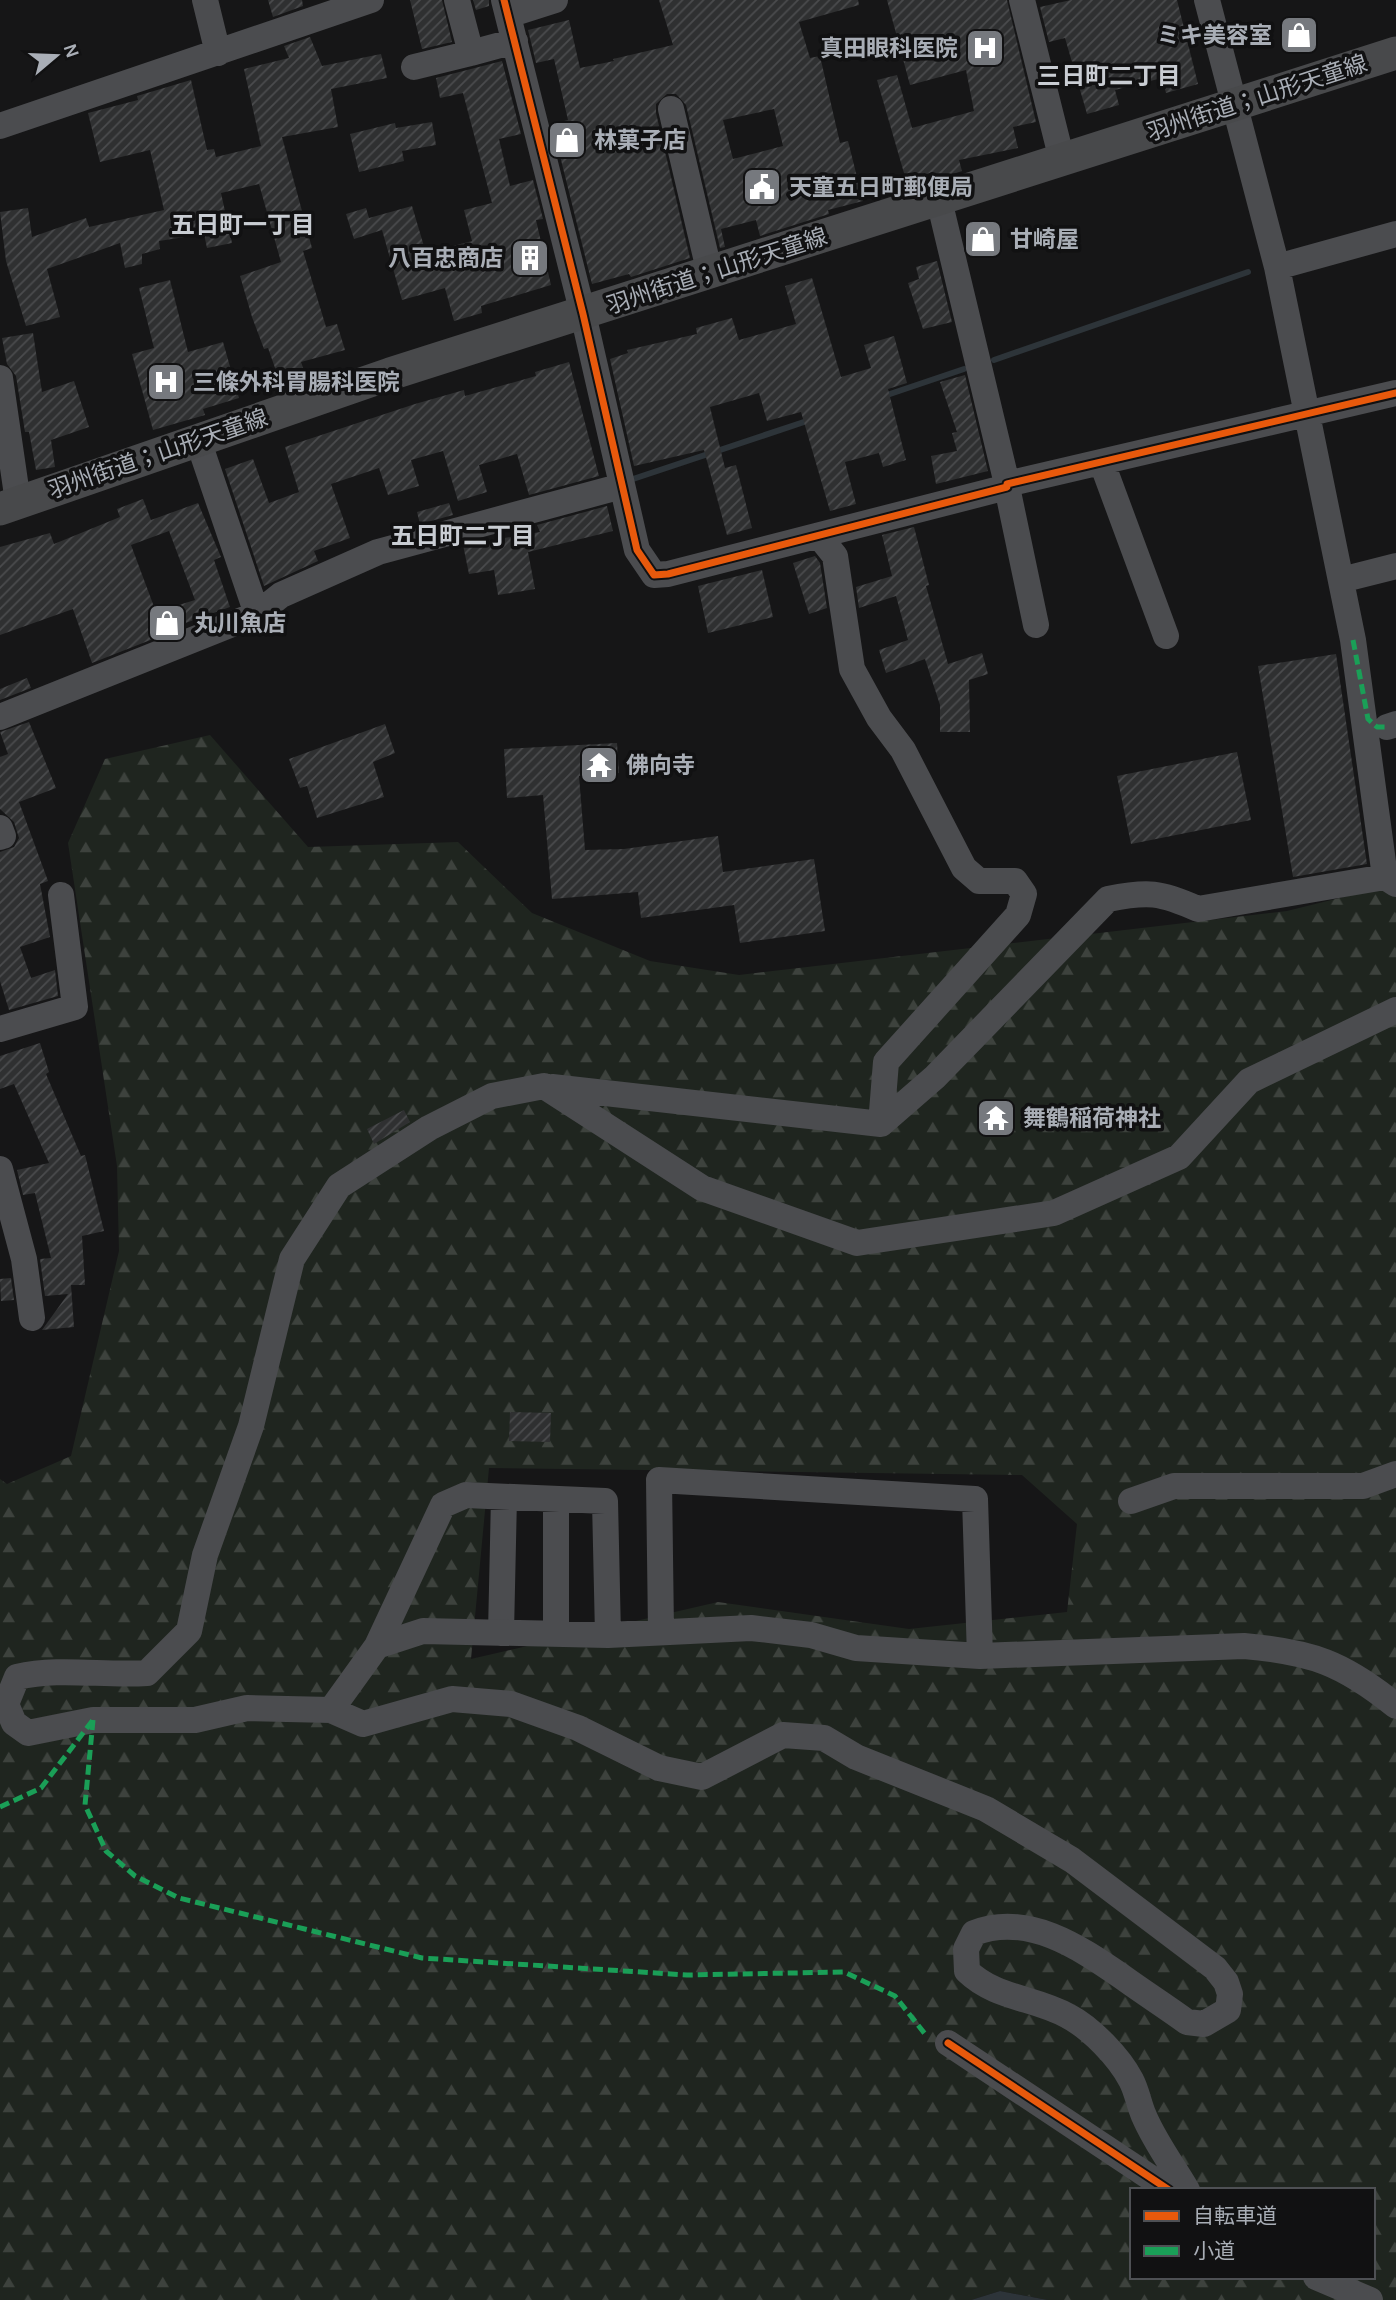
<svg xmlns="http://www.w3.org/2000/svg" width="1396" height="2300" font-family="Karla,'Noto Sans JP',sans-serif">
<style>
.forest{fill:url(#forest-firs);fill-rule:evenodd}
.water{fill:#2d3439}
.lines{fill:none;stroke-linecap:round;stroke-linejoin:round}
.stream{stroke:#2d3439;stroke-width:6}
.building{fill:url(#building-hatch);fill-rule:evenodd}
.minor{stroke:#4b4c4f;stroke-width:26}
.major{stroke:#48494b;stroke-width:33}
.quiet{stroke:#1a9f57;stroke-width:5;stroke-dasharray:10 5;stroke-linecap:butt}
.cycleway-casing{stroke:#111112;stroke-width:11}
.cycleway{stroke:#e8590c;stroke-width:7}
.labels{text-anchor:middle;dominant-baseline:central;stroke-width:7;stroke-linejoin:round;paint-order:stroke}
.poi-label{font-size:23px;font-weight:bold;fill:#a9aeb6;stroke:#111112;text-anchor:start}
.street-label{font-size:23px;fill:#a9aeb6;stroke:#111112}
.neighbourhood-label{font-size:24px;font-weight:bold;fill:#c9cdd3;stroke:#111112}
</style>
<defs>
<pattern id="forest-firs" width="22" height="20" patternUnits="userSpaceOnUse" patternTransform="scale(1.75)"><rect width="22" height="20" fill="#1f251f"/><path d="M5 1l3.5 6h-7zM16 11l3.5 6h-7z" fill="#3d423d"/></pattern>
<pattern id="building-hatch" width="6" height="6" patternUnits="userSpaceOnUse" patternTransform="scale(1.75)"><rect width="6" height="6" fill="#2f3031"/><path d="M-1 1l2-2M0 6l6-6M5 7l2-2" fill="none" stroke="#4a4b4d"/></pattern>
</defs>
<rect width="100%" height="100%" fill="#161617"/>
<path class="forest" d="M 210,735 L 308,847 L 458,842 L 532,913 L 650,961 L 739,975 L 1287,911 L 1396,884 L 1396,2300 L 1048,2300 L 1000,2291 L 971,2300 L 0,2300 L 0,1479 L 7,1484 L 71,1456 L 119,1251 L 117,1166 L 68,843 L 105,759 ZM 489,1468 L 1022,1475 L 1077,1524 L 1067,1612 L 909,1629 L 718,1602 L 471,1659 ZM 1132,2190 L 1373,2190 L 1373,2277 L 1132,2277 Z"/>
<path class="water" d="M 1000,2291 L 1048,2300 L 971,2300 Z"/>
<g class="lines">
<path class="stream" d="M 994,360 L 1248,272
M 884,396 L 964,369
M 633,479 L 810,420"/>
</g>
<path class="building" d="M 268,0 L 302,0 L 303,6 L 273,17 Z
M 410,0 L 442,0 L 452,42 L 422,49 Z
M 473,0 L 489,0 L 489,6 L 476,10 Z
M 659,0 L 858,0 L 859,5 L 799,22 L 810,58 L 820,56 L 840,143 L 848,141 L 863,201 L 828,210 L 829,214 L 760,236 L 756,220 L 721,229 L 725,247 L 720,248 L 686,105 L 676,94 L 667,94 L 656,104 L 656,113 L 690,258 L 631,277 L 629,274 L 592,284 L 552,124 L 568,120 L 554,59 L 536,63 L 528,30 L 569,20 L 580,68 L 614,61 L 613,59 L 673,45 ZM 774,109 L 783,146 L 733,159 L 723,120 Z
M 887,0 L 1007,0 L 1036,122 L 1013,127 L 1018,148 L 959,160 L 962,171 L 935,180 L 933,172 L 906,180 L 877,80 L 897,75 L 912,128 L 974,111 L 966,70 L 910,85 Z
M 1071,0 L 1177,0 L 1198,84 L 1166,93 L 1162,78 L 1115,90 L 1119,105 L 1087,114 L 1065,38 L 1049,42 L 1040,7 Z
M 310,37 L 322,66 L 381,54 L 387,78 L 331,89 L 338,127 L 282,137 L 312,248 L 303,251 L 326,327 L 337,324 L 345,350 L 301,362 L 305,373 L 280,382 L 268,348 L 264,349 L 252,317 L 240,276 L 281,262 L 259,184 L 221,193 L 232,243 L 207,248 L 204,234 L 159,241 L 160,249 L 142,254 L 142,264 L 125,268 L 120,243 L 47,269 L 60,317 L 26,326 L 6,261 L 0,212 L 28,208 L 32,237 L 86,218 L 89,227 L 164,210 L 150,150 L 100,162 L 88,113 L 138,100 L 137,96 L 191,80 L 207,150 L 214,149 L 216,157 L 261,146 L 244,69 L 289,58 L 284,46 Z
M 502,61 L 521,134 L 499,139 L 510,186 L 533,180 L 543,219 L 536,220 L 551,285 L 481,306 L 482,313 L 454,321 L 445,288 L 402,300 L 382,230 L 354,239 L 346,214 L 366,208 L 369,218 L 412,206 L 426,253 L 472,241 L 464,210 L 492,203 L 463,93 L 440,98 L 436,78 Z
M 432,122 L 436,145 L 402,151 L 404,161 L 359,172 L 350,134 L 395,123 L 396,128 Z
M 937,261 L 952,322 L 923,329 L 908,283 L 919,279 L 916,267 Z
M 812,278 L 841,377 L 871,368 L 864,345 L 894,336 L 907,383 L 888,389 L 906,460 L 883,467 L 879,453 L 845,462 L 856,504 L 830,511 L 801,412 L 767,421 L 759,393 L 710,407 L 725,468 L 736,465 L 752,528 L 727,535 L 704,450 L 634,466 L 610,359 L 628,353 L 627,350 L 697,334 L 696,328 L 732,318 L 739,340 L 796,324 L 785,286 Z
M 170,280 L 188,352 L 223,342 L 239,398 L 203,409 L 205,415 L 153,430 L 132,354 L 154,348 L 139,288 Z
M 33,333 L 42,392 L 74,381 L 89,427 L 51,440 L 55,467 L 36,470 L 29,432 L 25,432 L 16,376 L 7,364 L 2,338 Z
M 569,362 L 599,476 L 529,495 L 517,454 L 479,465 L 487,492 L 458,501 L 443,451 L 411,460 L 419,486 L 388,495 L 379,468 L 331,484 L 350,538 L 314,551 L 318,561 L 264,586 L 225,469 L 253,459 L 269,503 L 299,492 L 285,447 L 415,404 L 464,390 L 465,396 L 536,376 L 535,372 Z
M 965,375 L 988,471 L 936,484 L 931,456 L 957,451 L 952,433 L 957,432 L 940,382 Z
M 143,499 L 151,520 L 198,503 L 221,557 L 214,560 L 230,607 L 180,625 L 181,628 L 92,663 L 73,609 L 0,635 L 0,547 L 50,533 L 54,544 L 120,517 L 117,509 ZM 169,531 L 195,600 L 156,612 L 131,545 Z
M 449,503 L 453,515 L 420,524 L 417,512 Z
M 607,506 L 613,531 L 528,552 L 535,589 L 498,595 L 494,570 L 469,574 L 463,545 L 540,532 L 537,525 Z
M 914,527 L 929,585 L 926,586 L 948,664 L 982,653 L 988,674 L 969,680 L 970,732 L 940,732 L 940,705 L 925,659 L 886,673 L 879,650 L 908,640 L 896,596 L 859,608 L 856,587 L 892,576 L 882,535 Z
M 815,556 L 820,563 L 827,608 L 809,614 L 793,563 Z
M 762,570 L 773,617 L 708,633 L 698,586 Z
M 1336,654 L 1367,864 L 1293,877 L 1258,666 Z
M 27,678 L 31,688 L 0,700 L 0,689 Z
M 29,722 L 56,788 L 19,802 L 48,881 L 40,884 L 50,937 L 20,947 L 31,978 L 55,970 L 58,996 L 9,1010 L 0,981 L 0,852 L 14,847 L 19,838 L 14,822 L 0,809 L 0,757 L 8,754 L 0,732 Z
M 385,724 L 395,753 L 373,762 L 384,797 L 317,818 L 307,786 L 300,788 L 289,759 Z
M 617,743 L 619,773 L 579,776 L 585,850 L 624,849 L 718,836 L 723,872 L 814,859 L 825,931 L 740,943 L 734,905 L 641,918 L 638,892 L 552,899 L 543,795 L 507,798 L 504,749 Z
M 1237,752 L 1251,820 L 1131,844 L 1117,776 Z
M 40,1043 L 49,1072 L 46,1074 L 81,1156 L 85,1155 L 104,1231 L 82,1236 L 85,1285 L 71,1285 L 74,1327 L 42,1330 L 68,1294 L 45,1296 L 40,1259 L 51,1258 L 35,1193 L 23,1195 L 17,1170 L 49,1163 L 14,1084 L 0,1089 L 0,1056 Z
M 404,1110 L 410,1122 L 374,1144 L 367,1129 Z
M 11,1278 L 14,1300 L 1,1301 L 0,1279 Z
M 510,1412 L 551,1413 L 550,1442 L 509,1441 Z"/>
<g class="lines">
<path class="minor" d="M 205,0 L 218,53
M 457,0 L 471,53 L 515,41
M 504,0 L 583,314 L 637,550 L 654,575 L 668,574 L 1007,487 L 1007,484 L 1396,393
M 1022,0 L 1062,160
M 1207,0 L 1277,267 L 1353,640 L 1385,877
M 508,15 L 555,0
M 414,67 L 471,53
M 671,109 L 710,274
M 0,126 L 371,0
M 939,200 L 1007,484
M 1277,267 L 1396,234
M 0,378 L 18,502
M 198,440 L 257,614 L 281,595 L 378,552 L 622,486
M 1102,463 L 1166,636
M 1007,487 L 1036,625
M 819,536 L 835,556 L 852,669 L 879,718 L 903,750 L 964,868 L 979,881 L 1015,881 L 1024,894 L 1018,915 L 886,1062 L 881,1124
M 1341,580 L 1396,566
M 0,717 L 257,614
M 1387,727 L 1396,724
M 0,828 L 3,836 L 0,837
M 0,1029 L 75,1007 L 61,895
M 552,1087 L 881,1124 L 935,1077 L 1108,899 C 1148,891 1160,892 1198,909 L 1385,877 L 1396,884
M 0,1169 L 24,1259 L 32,1318
M 1131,1501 L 1174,1486 L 1363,1486 L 1396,1474
M 661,1631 L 659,1480 L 975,1499 L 980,1656
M 501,1633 L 504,1497
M 556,1634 L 556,1499
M 377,1646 L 443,1505 L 466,1495 L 605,1501 L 608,1635
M 331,1710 L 377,1646 L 423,1631 L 608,1635 L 751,1628 L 811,1635 L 856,1648 L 980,1656 L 1244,1646 C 1312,1652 1343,1663 1396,1706
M 948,2043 L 1169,2190
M 1187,2190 C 1173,2166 1155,2142 1144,2116 C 1139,2105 1137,2091 1131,2080 C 1119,2057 1091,2028 1068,2016 C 1034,1997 996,1999 967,1971 L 966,1949 L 974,1933 C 1027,1912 1079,1947 1121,1976 C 1143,1992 1165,2006 1187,2022 L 1204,2024 L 1228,2010 L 1230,1994 L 1226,1982 L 1215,1968 L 1072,1860 L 986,1809 L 856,1757 L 824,1738 L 783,1735 L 702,1777 L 659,1768 L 578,1728 L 511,1704 L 452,1699 L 363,1724 L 331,1710 L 247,1708 L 195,1720 L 93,1720 L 28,1733 L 14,1723 L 6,1704 L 17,1677 C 60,1667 103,1676 147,1673 L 189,1631 L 205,1555 L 251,1426 L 292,1259 L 339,1186 L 429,1128 L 492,1096 L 544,1086 L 702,1188 L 857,1243 L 1054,1213 L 1179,1157 L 1249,1081 L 1396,1010
M 1316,2277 L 1370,2300"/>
<path class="major" d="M 0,509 L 390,374 L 1396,53"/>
<path class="quiet" d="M 1353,640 L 1368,719 L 1377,727 L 1387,727
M 93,1720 L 85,1805 L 106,1851 L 135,1876 L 179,1898 L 422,1958 L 687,1975 L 844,1972 L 895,1996 L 925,2034
M 0,1807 L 41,1788 L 93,1720"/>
<defs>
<path id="cycleway" d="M 504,0 L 583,314 L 637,550 L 654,575 L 668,574 L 1007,487 L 1007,484 L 1396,393
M 948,2043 L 1169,2190"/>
</defs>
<use href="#cycleway" class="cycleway-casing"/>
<use href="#cycleway" class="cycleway"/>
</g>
<defs>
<symbol id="shop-square" viewBox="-11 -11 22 22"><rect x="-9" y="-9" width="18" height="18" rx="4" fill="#76797e" stroke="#111112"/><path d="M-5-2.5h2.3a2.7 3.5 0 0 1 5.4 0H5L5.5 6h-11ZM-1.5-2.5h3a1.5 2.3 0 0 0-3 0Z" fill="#fff"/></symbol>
<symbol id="hospital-square" viewBox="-11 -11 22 22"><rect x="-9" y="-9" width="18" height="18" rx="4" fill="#76797e" stroke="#111112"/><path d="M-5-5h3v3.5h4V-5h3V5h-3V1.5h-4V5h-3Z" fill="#fff"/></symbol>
<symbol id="civic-square" viewBox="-11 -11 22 22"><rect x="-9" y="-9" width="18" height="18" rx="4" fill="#76797e" stroke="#111112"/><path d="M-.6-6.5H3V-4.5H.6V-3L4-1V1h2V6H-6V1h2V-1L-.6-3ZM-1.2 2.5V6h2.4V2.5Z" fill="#fff"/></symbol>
<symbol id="building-square" viewBox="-11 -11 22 22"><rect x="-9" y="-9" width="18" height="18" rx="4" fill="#76797e" stroke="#111112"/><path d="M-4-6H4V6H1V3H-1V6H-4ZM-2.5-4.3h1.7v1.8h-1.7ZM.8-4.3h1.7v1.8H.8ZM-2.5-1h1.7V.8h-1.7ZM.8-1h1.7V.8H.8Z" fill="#fff"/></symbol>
<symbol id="temple-square" viewBox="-11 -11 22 22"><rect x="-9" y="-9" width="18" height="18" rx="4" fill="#76797e" stroke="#111112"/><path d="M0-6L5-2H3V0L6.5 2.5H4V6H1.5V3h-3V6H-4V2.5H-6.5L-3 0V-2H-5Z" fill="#fff"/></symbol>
</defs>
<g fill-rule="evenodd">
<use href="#shop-square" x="1277" y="13" width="44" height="44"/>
<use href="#hospital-square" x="963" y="26" width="44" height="44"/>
<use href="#shop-square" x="545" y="118" width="44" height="44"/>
<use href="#civic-square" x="740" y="165" width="44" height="44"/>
<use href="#shop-square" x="961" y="217" width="44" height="44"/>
<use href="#building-square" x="508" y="236" width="44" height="44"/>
<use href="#hospital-square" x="144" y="360" width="44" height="44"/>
<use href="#shop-square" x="145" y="601" width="44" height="44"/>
<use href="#temple-square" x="577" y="743" width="44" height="44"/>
<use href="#temple-square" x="974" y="1096" width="44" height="44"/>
</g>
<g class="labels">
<g class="poi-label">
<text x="1272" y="35" text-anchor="end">ミキ美容室</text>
<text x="958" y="48" text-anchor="end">真田眼科医院</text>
<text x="594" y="140">林菓子店</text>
<text x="789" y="187">天童五日町郵便局</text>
<text x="1010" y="239">甘崎屋</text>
<text x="503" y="258" text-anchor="end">八百忠商店</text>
<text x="193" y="382">三條外科胃腸科医院</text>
<text x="194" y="623">丸川魚店</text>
<text x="626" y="765">佛向寺</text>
<text x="1023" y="1118">舞鶴稲荷神社</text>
</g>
<g class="street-label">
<text transform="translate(1257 98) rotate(-18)">羽州街道；山形天童線</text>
<text transform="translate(717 271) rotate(-18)">羽州街道；山形天童線</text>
<text transform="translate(158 454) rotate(-19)">羽州街道；山形天童線</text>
</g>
<g class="neighbourhood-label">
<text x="1109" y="76">三日町二丁目</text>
<text x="243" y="225">五日町一丁目</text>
<text x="463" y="536">五日町二丁目</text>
</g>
</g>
<rect x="1130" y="2188" width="245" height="91" fill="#111112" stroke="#4e5054" stroke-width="2"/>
<rect x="1144" y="2211" width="35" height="10" fill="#e8590c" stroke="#4e5054" stroke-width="2"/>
<text x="1193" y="2223" font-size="21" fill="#a9aeb6">自転車道</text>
<rect x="1144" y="2246" width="35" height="10" fill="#1a9f57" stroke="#4e5054" stroke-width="2"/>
<text x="1193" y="2258" font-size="21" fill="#a9aeb6">小道</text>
<g transform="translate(56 56) rotate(71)" stroke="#111112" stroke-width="5" paint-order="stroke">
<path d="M0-5L12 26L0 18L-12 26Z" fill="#a9aeb6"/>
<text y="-10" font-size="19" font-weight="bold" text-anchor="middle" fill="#a9aeb6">N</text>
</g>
</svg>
